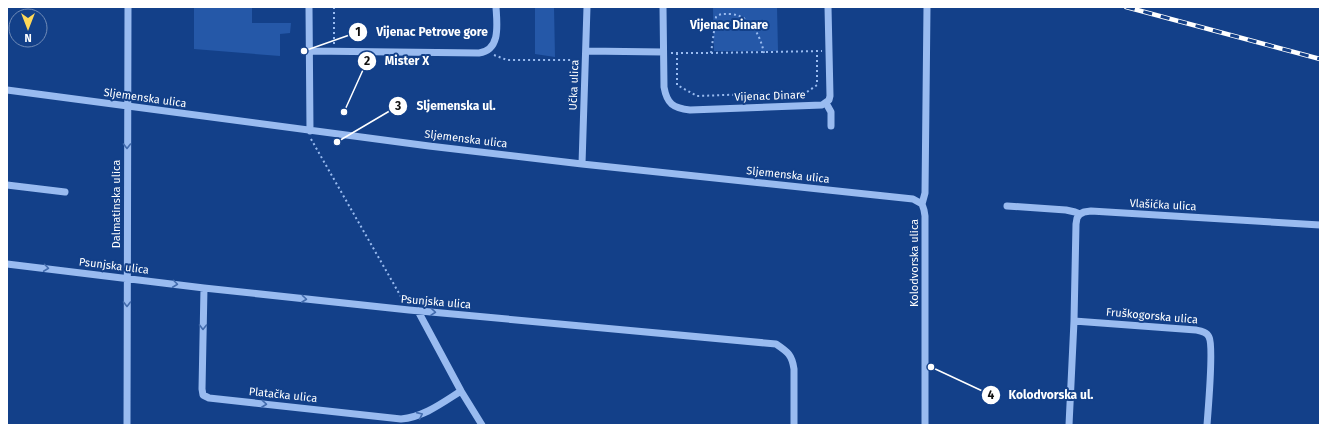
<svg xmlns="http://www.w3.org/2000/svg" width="1327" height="432" font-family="'Fira Sans',sans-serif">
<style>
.green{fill:#2558a8}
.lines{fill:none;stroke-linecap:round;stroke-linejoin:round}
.path{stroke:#99bbf0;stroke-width:2;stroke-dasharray:2 3;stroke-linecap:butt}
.minor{stroke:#99bbf0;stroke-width:7}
.rail-casing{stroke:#fff;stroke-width:4.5}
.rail{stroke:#134089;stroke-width:3;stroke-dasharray:9;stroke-linecap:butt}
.oneway{stroke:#426bad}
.labels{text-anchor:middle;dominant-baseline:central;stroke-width:4;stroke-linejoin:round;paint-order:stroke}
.street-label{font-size:11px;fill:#fff;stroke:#134089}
.neighbourhood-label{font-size:12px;font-weight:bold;fill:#fff;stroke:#134089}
.leader{fill:none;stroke:#fff;stroke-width:1.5}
.callout-dot{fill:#fff;stroke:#134089;stroke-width:1.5}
.mark-label{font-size:12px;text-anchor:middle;font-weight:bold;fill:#111}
.callout-label{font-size:12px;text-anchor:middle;font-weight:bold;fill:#fff;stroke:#134089;stroke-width:4;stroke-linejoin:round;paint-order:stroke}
</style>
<rect width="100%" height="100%" fill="#134089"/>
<path class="green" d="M 194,7 L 252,7 L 252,23 L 291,23 L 290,33 L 280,34 L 280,56 L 194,49 Z
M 535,7 L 554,7 L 555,57 L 535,54 Z
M 713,7 L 777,7 L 778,51 L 714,51 Z"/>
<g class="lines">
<path class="path" d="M 334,44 L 334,7
M 671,53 L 711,53 L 822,51
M 677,53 L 677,85 L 697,96 L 807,92 L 817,85 L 817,51
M 711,53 L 716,17 C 721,13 724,14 731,14 C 751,16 760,35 764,53
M 494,55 L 507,60 L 577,60
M 311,139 L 404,302"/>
<path class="minor" d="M 309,7 L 310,131
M 663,7 L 664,87 C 667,104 673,108 690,110 L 822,105 L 829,100 L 830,96 L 828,7
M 310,51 L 479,53 C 501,50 497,24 496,7
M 586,51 L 663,52
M 7,90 L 429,146 L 582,164 L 913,199 L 922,204
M 826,103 L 831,112 L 831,126
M 582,164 L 587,7
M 7,185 L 65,192
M 1007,206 L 1066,210 L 1075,212 L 1080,214
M 1080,214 L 1084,212 L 1091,211 L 1320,225
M 7,264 L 204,288 L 409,310 L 776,344 C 788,352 792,355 794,369 L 794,425
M 204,288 L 202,389 L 203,395 L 209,398 L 401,419 C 424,417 442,403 461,391
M 418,311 L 461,391 L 482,425
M 1074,321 L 1196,330 C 1201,331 1207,332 1209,337 C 1214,346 1208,410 1207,425
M 127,425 L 128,7
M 925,425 L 925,216 L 924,210 L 922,204 L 925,193 L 927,7
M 1069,425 L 1074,321 L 1076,224 L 1077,218 L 1080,214"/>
<defs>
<path id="rail" d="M 1126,7 L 1320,59"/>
</defs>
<use href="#rail" class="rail-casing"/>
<use href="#rail" class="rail"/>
</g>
<defs><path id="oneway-chevron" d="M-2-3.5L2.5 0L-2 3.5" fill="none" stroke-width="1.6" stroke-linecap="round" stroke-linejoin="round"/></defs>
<g class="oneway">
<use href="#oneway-chevron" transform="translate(127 146) rotate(90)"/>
<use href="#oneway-chevron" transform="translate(46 268) rotate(7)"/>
<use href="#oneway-chevron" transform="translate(175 284) rotate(7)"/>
<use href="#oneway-chevron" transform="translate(304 299) rotate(6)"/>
<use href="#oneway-chevron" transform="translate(127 304) rotate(90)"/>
<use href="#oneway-chevron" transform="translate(433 312) rotate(5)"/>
<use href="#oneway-chevron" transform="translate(203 327) rotate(91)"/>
<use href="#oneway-chevron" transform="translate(264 404) rotate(6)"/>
<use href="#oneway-chevron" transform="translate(420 415) rotate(-24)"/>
</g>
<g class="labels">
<g class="street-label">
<text transform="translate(574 85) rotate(-88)">Učka ulica</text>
<text transform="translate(770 96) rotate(-2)">Vijenac Dinare</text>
<text transform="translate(145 98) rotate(8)">Sljemenska ulica</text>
<text transform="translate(466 139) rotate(7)">Sljemenska ulica</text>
<text transform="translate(788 175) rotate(6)">Sljemenska ulica</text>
<text transform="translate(116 204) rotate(-90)">Dalmatinska ulica</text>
<text transform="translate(1163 205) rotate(3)">Vlašićka ulica</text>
<text transform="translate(914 263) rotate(-90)">Kolodvorska ulica</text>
<text transform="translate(114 266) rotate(7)">Psunjska ulica</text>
<text transform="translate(436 302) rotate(5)">Psunjska ulica</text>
<text transform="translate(1152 316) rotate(5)">Fruškogorska ulica</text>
<text transform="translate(283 395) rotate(6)">Platačka ulica</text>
</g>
<g class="neighbourhood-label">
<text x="729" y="25">Vijenac Dinare</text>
</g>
</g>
<path class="leader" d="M304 51L358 32M344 112L367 61M337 142L398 106M931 367L991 395"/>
<g class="callout-dot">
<circle cx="304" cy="51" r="4"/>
<circle cx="344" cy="112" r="4"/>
<circle cx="337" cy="142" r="4"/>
<circle cx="931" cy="367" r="4"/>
<circle cx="358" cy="32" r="10"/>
<circle cx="367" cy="61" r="10"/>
<circle cx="398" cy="106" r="10"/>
<circle cx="991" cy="395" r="10"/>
</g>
<g class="mark-label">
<text x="358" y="36">1</text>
<text x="367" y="65">2</text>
<text x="398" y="110">3</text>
<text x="991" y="399">4</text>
</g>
<g class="callout-label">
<text x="432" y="36">Vijenac Petrove gore</text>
<text x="407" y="65">Mister X</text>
<text x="456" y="110">Sljemenska ul.</text>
<text x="1051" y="399">Kolodvorska ul.</text>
</g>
<rect width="1327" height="432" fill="none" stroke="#ffffff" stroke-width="16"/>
<g transform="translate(28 28) rotate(180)"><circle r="19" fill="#134089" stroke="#718cb8"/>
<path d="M0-3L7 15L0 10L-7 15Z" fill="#ffd858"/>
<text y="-6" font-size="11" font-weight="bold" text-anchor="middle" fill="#ffffff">N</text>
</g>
</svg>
